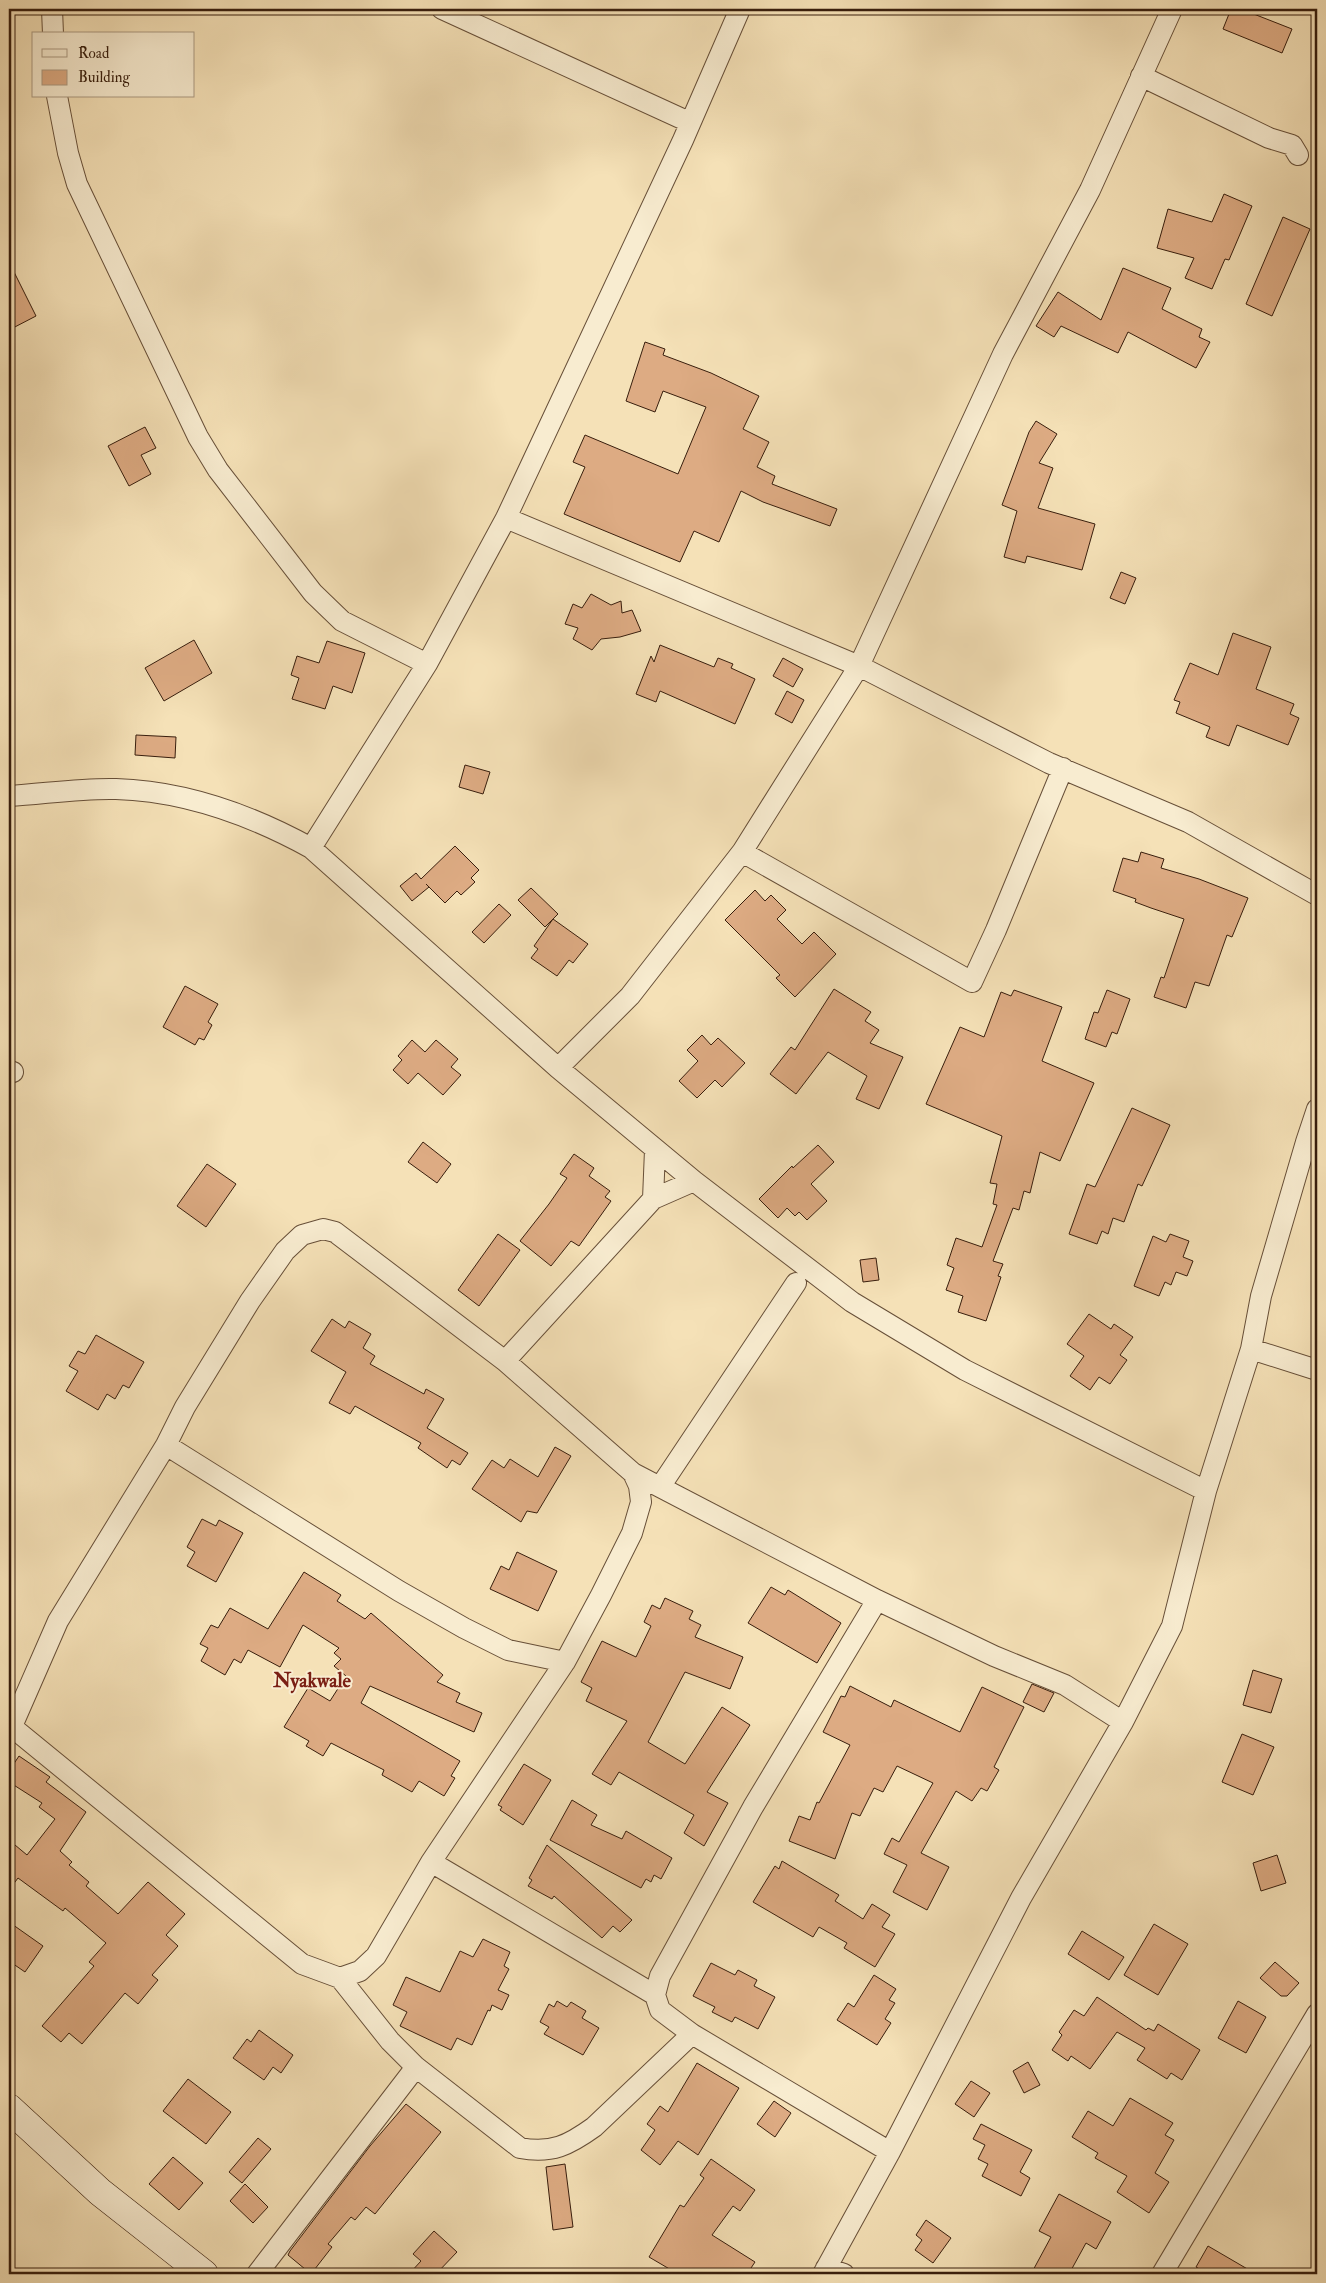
<svg xmlns="http://www.w3.org/2000/svg" width="1326" height="2283" font-family="'IM FELL Double Pica',serif">
<style>
.building{fill:#ddab83;stroke:#381e0d}
.lines{fill:none;stroke-linecap:round;stroke-linejoin:round}
.street-casing{stroke:#674f38;stroke-width:22}
.secondary-casing{stroke:#381e0d;stroke-width:29}
.street{stroke:#f8ecd0;stroke-width:20}
.secondary{stroke:#f8ecd0;stroke-width:28}
.labels{text-anchor:middle;dominant-baseline:central;stroke-width:4;stroke-linejoin:round;paint-order:stroke}
.quarter-label{font-size:20px;font-weight:bold;fill:#7a1f14;stroke:#f8ecd0}
</style>
<rect width="100%" height="100%" fill="#f5e1b7"/>
<filter id="stains"><feTurbulence type="fractalNoise" baseFrequency=".004" numOctaves="4"/><feColorMatrix values="0 0 0 0 .2 0 0 0 0 .09 0 0 0 0 .02 0 0 0 .5 -.17"/></filter>
<radialGradient id="worn" r=".72"><stop offset=".6" stop-color="#630" stop-opacity="0"/><stop offset="1" stop-color="#630" stop-opacity=".3"/></radialGradient>
<path class="building" d="M 1231,9 L 1241,9 L 1292,29 L 1282,53 L 1223,29 Z
M 1224,194 L 1252,206 L 1229,260 L 1225,259 L 1212,289 L 1185,278 L 1194,258 L 1157,248 L 1168,209 L 1212,222 Z
M 1283,217 L 1310,229 L 1272,316 L 1246,304 Z
M 9,262 L 36,316 L 9,330 Z
M 1123,268 L 1171,288 L 1162,309 L 1202,329 L 1199,337 L 1210,342 L 1196,368 L 1128,332 L 1118,353 L 1061,326 L 1054,337 L 1036,326 L 1058,292 L 1101,320 Z
M 645,342 L 665,349 L 663,355 L 711,373 L 759,396 L 743,429 L 769,442 L 757,467 L 775,476 L 772,484 L 837,509 L 830,526 L 763,502 L 741,491 L 719,542 L 694,531 L 680,562 L 564,514 L 585,467 L 573,462 L 585,435 L 678,474 L 706,407 L 663,391 L 655,412 L 626,401 Z
M 1036,421 L 1057,434 L 1039,463 L 1053,468 L 1038,508 L 1095,524 L 1082,570 L 1027,556 L 1025,563 L 1004,557 L 1017,511 L 1002,505 L 1029,432 Z
M 145,427 L 156,448 L 141,455 L 151,474 L 129,486 L 108,446 Z
M 1121,572 L 1136,578 L 1125,604 L 1110,598 Z
M 591,594 L 611,605 L 621,601 L 622,613 L 632,610 L 641,631 L 620,637 L 601,639 L 592,650 L 573,639 L 578,628 L 565,624 L 573,604 L 582,608 Z
M 1233,633 L 1271,647 L 1256,689 L 1294,704 L 1290,714 L 1299,718 L 1288,745 L 1237,725 L 1229,746 L 1206,737 L 1210,727 L 1176,713 L 1180,702 L 1174,700 L 1190,663 L 1218,675 Z
M 194,640 L 212,673 L 164,701 L 145,668 Z
M 327,641 L 365,653 L 352,693 L 333,686 L 325,709 L 292,699 L 299,678 L 291,675 L 297,656 L 319,663 Z
M 660,645 L 714,667 L 718,658 L 733,664 L 731,668 L 755,679 L 735,724 L 660,691 L 656,702 L 636,694 L 651,656 L 654,662 Z
M 783,658 L 803,669 L 793,687 L 773,676 Z
M 787,691 L 804,700 L 792,723 L 775,714 Z
M 136,735 L 176,737 L 175,758 L 135,755 Z
M 465,765 L 490,772 L 483,794 L 459,787 Z
M 455,846 L 479,870 L 471,878 L 475,882 L 461,895 L 457,891 L 445,903 L 426,884 L 429,887 L 412,901 L 400,886 L 416,873 L 421,879 Z
M 1141,852 L 1164,859 L 1161,868 L 1199,879 L 1248,898 L 1232,937 L 1227,935 L 1209,986 L 1195,982 L 1186,1008 L 1154,997 L 1161,977 L 1164,978 L 1184,919 L 1151,908 L 1135,902 L 1136,899 L 1113,891 L 1123,858 L 1138,862 Z
M 531,888 L 558,914 L 545,927 L 518,900 Z
M 755,890 L 765,901 L 771,895 L 786,910 L 777,919 L 802,944 L 814,932 L 836,954 L 795,997 L 776,978 L 780,975 L 725,920 Z
M 499,904 L 511,915 L 484,943 L 472,932 Z
M 553,919 L 588,944 L 573,963 L 569,960 L 557,976 L 531,958 L 538,949 L 534,946 Z
M 185,986 L 218,1004 L 208,1022 L 212,1025 L 204,1040 L 199,1038 L 195,1045 L 163,1027 Z
M 834,989 L 871,1012 L 865,1021 L 879,1030 L 870,1043 L 903,1057 L 879,1109 L 856,1099 L 867,1076 L 828,1052 L 796,1094 L 770,1074 L 791,1047 L 795,1050 Z
M 1014,990 L 1062,1007 L 1042,1061 L 1094,1083 L 1060,1161 L 1040,1152 L 1030,1193 L 1024,1191 L 1019,1210 L 1013,1208 L 993,1261 L 1003,1264 L 998,1276 L 1001,1277 L 986,1321 L 958,1312 L 963,1296 L 946,1290 L 954,1268 L 947,1265 L 956,1238 L 982,1247 L 997,1205 L 993,1204 L 997,1184 L 990,1183 L 1002,1136 L 926,1104 L 960,1027 L 984,1037 L 1001,992 L 1011,996 Z
M 1107,990 L 1130,999 L 1117,1034 L 1112,1032 L 1106,1047 L 1085,1039 L 1094,1012 L 1098,1013 Z
M 702,1035 L 711,1045 L 718,1038 L 745,1063 L 722,1087 L 715,1080 L 697,1098 L 679,1081 L 698,1061 L 687,1050 Z
M 412,1040 L 425,1052 L 436,1040 L 458,1059 L 451,1067 L 461,1075 L 443,1095 L 418,1073 L 408,1084 L 393,1070 L 402,1060 L 398,1056 Z
M 1132,1108 L 1170,1125 L 1142,1186 L 1138,1184 L 1124,1222 L 1113,1218 L 1108,1234 L 1102,1231 L 1097,1244 L 1069,1234 L 1087,1184 L 1095,1187 Z
M 423,1142 L 451,1164 L 437,1183 L 408,1162 Z
M 818,1145 L 834,1162 L 811,1184 L 827,1201 L 807,1220 L 799,1212 L 795,1216 L 787,1208 L 778,1218 L 759,1199 L 792,1166 L 793,1168 Z
M 574,1154 L 594,1168 L 589,1176 L 610,1191 L 605,1197 L 611,1201 L 579,1246 L 571,1241 L 551,1266 L 520,1241 L 549,1204 L 567,1178 L 560,1174 Z
M 207,1164 L 236,1184 L 206,1227 L 177,1206 Z
M 498,1234 L 520,1250 L 479,1306 L 458,1290 Z
M 1170,1234 L 1189,1241 L 1183,1257 L 1193,1261 L 1187,1276 L 1176,1272 L 1171,1285 L 1165,1282 L 1159,1296 L 1134,1286 L 1153,1236 L 1166,1242 Z
M 876,1258 L 879,1280 L 863,1282 L 860,1260 Z
M 1089,1314 L 1111,1329 L 1114,1324 L 1133,1337 L 1120,1355 L 1127,1360 L 1110,1384 L 1099,1377 L 1090,1390 L 1070,1376 L 1084,1356 L 1067,1344 Z
M 332,1319 L 345,1328 L 349,1321 L 371,1334 L 363,1348 L 375,1356 L 370,1364 L 424,1394 L 426,1389 L 444,1399 L 427,1428 L 468,1453 L 460,1465 L 452,1460 L 447,1468 L 418,1448 L 421,1443 L 355,1406 L 350,1414 L 329,1403 L 346,1372 L 311,1351 Z
M 96,1335 L 144,1362 L 129,1388 L 123,1385 L 115,1399 L 107,1394 L 98,1410 L 66,1391 L 78,1371 L 69,1366 L 78,1351 L 85,1354 Z
M 555,1447 L 571,1456 L 537,1513 L 527,1511 L 521,1522 L 472,1489 L 492,1460 L 504,1468 L 510,1459 L 538,1477 Z
M 202,1519 L 216,1526 L 219,1520 L 243,1533 L 216,1582 L 187,1566 L 195,1552 L 187,1547 Z
M 517,1552 L 557,1571 L 538,1611 L 490,1589 L 501,1566 L 509,1570 Z
M 304,1572 L 341,1595 L 337,1601 L 365,1619 L 371,1613 L 443,1675 L 437,1682 L 460,1693 L 456,1702 L 482,1713 L 474,1732 L 370,1686 L 361,1703 L 460,1761 L 451,1776 L 455,1778 L 444,1796 L 419,1781 L 412,1792 L 382,1775 L 384,1770 L 331,1743 L 323,1756 L 306,1746 L 309,1741 L 284,1727 L 308,1688 L 330,1701 L 346,1676 L 334,1666 L 341,1659 L 334,1653 L 339,1648 L 303,1625 L 280,1667 L 248,1650 L 241,1663 L 234,1659 L 225,1675 L 201,1661 L 208,1648 L 200,1644 L 211,1625 L 218,1628 L 230,1608 L 268,1629 Z
M 771,1587 L 785,1595 L 788,1590 L 841,1623 L 817,1663 L 748,1623 Z
M 665,1598 L 693,1611 L 689,1619 L 701,1625 L 695,1637 L 743,1657 L 730,1689 L 685,1672 L 648,1742 L 685,1764 L 722,1707 L 750,1725 L 707,1792 L 728,1803 L 704,1846 L 684,1833 L 694,1815 L 619,1772 L 611,1785 L 592,1774 L 627,1721 L 586,1701 L 592,1688 L 581,1682 L 602,1641 L 636,1657 L 651,1626 L 644,1622 L 652,1605 L 660,1609 Z
M 1253,1670 L 1282,1679 L 1271,1713 L 1243,1705 Z
M 1032,1684 L 1054,1693 L 1044,1712 L 1023,1702 Z
M 850,1686 L 891,1707 L 894,1700 L 960,1732 L 982,1687 L 1024,1707 L 994,1767 L 999,1770 L 987,1791 L 981,1788 L 972,1801 L 956,1791 L 921,1853 L 949,1867 L 927,1910 L 893,1892 L 907,1865 L 884,1854 L 892,1838 L 899,1842 L 933,1783 L 897,1766 L 883,1792 L 874,1788 L 860,1816 L 852,1813 L 835,1859 L 789,1841 L 799,1816 L 810,1820 L 817,1802 L 819,1803 L 850,1745 L 823,1732 L 841,1696 L 845,1697 Z
M 1242,1734 L 1274,1747 L 1253,1795 L 1222,1782 Z
M 19,1756 L 50,1777 L 46,1782 L 86,1812 L 60,1851 L 72,1862 L 69,1865 L 89,1882 L 86,1886 L 118,1914 L 148,1882 L 185,1914 L 166,1935 L 178,1946 L 152,1975 L 158,1980 L 138,2004 L 125,1993 L 82,2044 L 69,2033 L 61,2042 L 42,2026 L 94,1966 L 89,1962 L 106,1943 L 65,1908 L 63,1911 L 18,1878 L 9,1890 L 9,1840 L 27,1855 L 55,1819 L 39,1807 L 42,1803 L 9,1782 L 9,1771 Z
M 524,1764 L 551,1780 L 523,1825 L 500,1810 L 502,1807 L 498,1805 Z
M 572,1800 L 597,1815 L 591,1825 L 622,1839 L 626,1831 L 672,1858 L 661,1879 L 654,1875 L 651,1882 L 646,1879 L 641,1888 L 550,1840 Z
M 547,1845 L 632,1920 L 620,1932 L 613,1926 L 602,1938 L 554,1896 L 552,1899 L 528,1886 L 532,1880 L 529,1878 Z
M 1277,1855 L 1286,1883 L 1261,1891 L 1253,1863 Z
M 782,1861 L 839,1895 L 835,1901 L 863,1919 L 872,1904 L 890,1915 L 882,1927 L 895,1934 L 875,1967 L 844,1948 L 847,1943 L 819,1927 L 813,1937 L 753,1902 L 775,1866 L 779,1869 Z
M 9,1922 L 43,1946 L 25,1972 L 9,1961 Z
M 1154,1924 L 1188,1944 L 1158,1995 L 1124,1975 Z
M 1082,1931 L 1124,1957 L 1109,1980 L 1068,1954 Z
M 483,1939 L 510,1952 L 504,1966 L 509,1969 L 498,1990 L 509,1995 L 502,2010 L 492,2005 L 490,2011 L 488,2010 L 472,2045 L 457,2038 L 451,2050 L 400,2026 L 407,2012 L 393,2005 L 406,1977 L 440,1992 L 460,1951 L 473,1957 Z
M 1275,1962 L 1299,1983 L 1287,1996 L 1281,1996 L 1260,1978 Z
M 711,1963 L 735,1975 L 738,1970 L 757,1980 L 754,1986 L 775,1997 L 758,2029 L 735,2017 L 732,2022 L 712,2012 L 715,2007 L 693,1996 Z
M 874,1975 L 896,1989 L 889,2000 L 895,2003 L 885,2019 L 891,2023 L 877,2045 L 837,2020 L 848,2003 L 854,2007 Z
M 1097,1997 L 1146,2030 L 1148,2028 L 1154,2031 L 1158,2024 L 1200,2050 L 1182,2080 L 1171,2073 L 1167,2079 L 1137,2060 L 1145,2048 L 1117,2032 L 1090,2069 L 1071,2056 L 1068,2061 L 1052,2050 L 1062,2035 L 1059,2032 L 1074,2010 L 1084,2016 Z
M 557,2001 L 567,2007 L 571,2002 L 586,2011 L 582,2018 L 599,2028 L 583,2055 L 544,2034 L 549,2027 L 540,2022 L 549,2004 L 554,2007 Z
M 1238,2001 L 1266,2017 L 1246,2053 L 1218,2038 Z
M 259,2030 L 293,2055 L 281,2073 L 273,2067 L 264,2080 L 233,2058 L 247,2039 L 251,2042 Z
M 1028,2062 L 1040,2085 L 1024,2093 L 1013,2071 Z
M 697,2063 L 739,2088 L 698,2155 L 678,2141 L 660,2165 L 641,2150 L 655,2130 L 647,2124 L 660,2106 L 668,2112 Z
M 188,2079 L 231,2112 L 206,2144 L 163,2111 Z
M 971,2081 L 990,2093 L 974,2117 L 955,2104 Z
M 1130,2098 L 1173,2123 L 1165,2135 L 1174,2140 L 1155,2173 L 1169,2182 L 1149,2213 L 1117,2192 L 1127,2176 L 1095,2158 L 1098,2153 L 1072,2137 L 1088,2111 L 1113,2126 Z
M 774,2101 L 791,2113 L 775,2137 L 757,2124 Z
M 406,2104 L 441,2132 L 375,2214 L 366,2207 L 355,2220 L 351,2217 L 328,2244 L 332,2247 L 311,2274 L 288,2255 L 290,2251 L 370,2146 Z
M 981,2124 L 1032,2150 L 1020,2172 L 1030,2178 L 1021,2196 L 982,2176 L 988,2164 L 978,2159 L 985,2145 L 973,2139 Z
M 258,2138 L 271,2149 L 242,2183 L 229,2172 Z
M 173,2157 L 203,2183 L 179,2210 L 149,2184 Z
M 711,2159 L 755,2190 L 740,2211 L 733,2206 L 712,2235 L 755,2262 L 747,2274 L 678,2274 L 649,2257 L 680,2205 L 684,2207 L 704,2178 L 700,2175 Z
M 565,2164 L 573,2227 L 553,2230 L 546,2167 Z
M 245,2184 L 268,2207 L 253,2223 L 230,2201 Z
M 1059,2194 L 1111,2222 L 1096,2249 L 1086,2243 L 1069,2274 L 1031,2274 L 1051,2237 L 1039,2231 Z
M 926,2220 L 951,2238 L 933,2263 L 915,2250 L 922,2240 L 916,2235 Z
M 434,2231 L 457,2252 L 436,2274 L 409,2274 L 421,2261 L 413,2254 Z
M 1208,2246 L 1256,2274 L 1208,2274 L 1196,2267 Z"/>
<g class="lines">
<defs>
<path id="street" d="M 52,9 L 53,34
M 442,9 L 689,122
M 1141,76 L 1269,138 L 1292,145 L 1298,155
M 57,96 L 68,153 L 77,184 L 198,437 L 218,470 L 313,593 L 342,621 L 427,664
M 506,518 L 859,666 L 1049,763 L 1188,822 L 1317,895
M 9,796 C 44,794 80,788 116,789 C 185,791 251,815 311,848 L 558,1068 L 694,1181 L 852,1302 L 965,1370 L 1206,1491
M 311,848 L 427,664 L 506,518 L 683,140 L 740,9
M 742,852 L 972,982 L 996,930 L 1063,768
M 558,1068 L 630,996 L 742,852 L 859,666 L 1003,354 L 1090,190 L 1172,9
M 9,1071 L 13,1072
M 1306,1142 L 1317,1109
M 653,1199 L 655,1150
M 1251,1349 L 1317,1370
M 505,1361 L 653,1199 L 694,1181
M 166,1445 L 399,1591 L 464,1628 L 508,1650 L 565,1662
M 633,1473 L 877,1600 L 994,1656 L 1065,1685 L 1123,1722
M 660,1487 L 796,1283
M 877,1600 L 753,1807 L 660,1976 L 655,1995 L 660,2010 L 692,2034 L 890,2152
M 9,1733 L 58,1621 L 166,1445 L 185,1407 L 250,1301 L 285,1251 L 302,1235 L 323,1229 L 335,1232 L 505,1361 L 633,1473 L 639,1486 L 641,1502 L 632,1533 L 601,1595 L 565,1662 L 431,1862 L 376,1956 L 360,1971 L 340,1978 L 302,1964 L 12,1727
M 431,1862 L 655,1995
M 340,1978 L 390,2041 L 416,2067 L 520,2148 C 552,2154 569,2145 594,2127 L 692,2034
M 826,2268 L 844,2274
M 257,2274 L 416,2067
M 823,2274 L 890,2152 L 1021,1898 L 1123,1722 L 1172,1626 L 1206,1491 L 1251,1349 L 1261,1296 L 1306,1142 L 1317,1146
M 1162,2274 L 1317,2014"/>
<path id="secondary" d="M 9,2108 L 100,2192 L 204,2274"/>
</defs>
<use href="#street" class="street-casing"/>
<use href="#secondary" class="secondary-casing"/>
<use href="#street" class="street"/>
<use href="#secondary" class="secondary"/>
</g>
<g class="labels">
<g class="quarter-label">
<text x="312" y="1680">Nyakwale</text>
</g>
</g>
<rect width="1326" height="2283" fill="none" stroke="#f5e1b7" stroke-width="30"/>
<rect x="10" y="10" width="1306" height="2263" fill="none" stroke="#381e0d" stroke-width="2.5"/>
<rect x="15" y="15" width="1296" height="2253" fill="none" stroke="#381e0d"/>
<rect x="32" y="32" width="162" height="65" fill="#f8ecd0" stroke="#ab9a82"/>
<rect x="42" y="49" width="25" height="8" fill="#f8ecd0" stroke="#ab9a82"/>
<text x="78" y="58" font-size="15" fill="#381e0d">Road</text>
<rect x="42" y="70" width="25" height="15" fill="#ddab83" stroke="#ab9a82"/>
<text x="78" y="82" font-size="15" fill="#381e0d">Building</text>
<rect width="100%" height="100%" filter="url(#stains)"/>
<rect width="100%" height="100%" fill="url(#worn)"/>
</svg>
